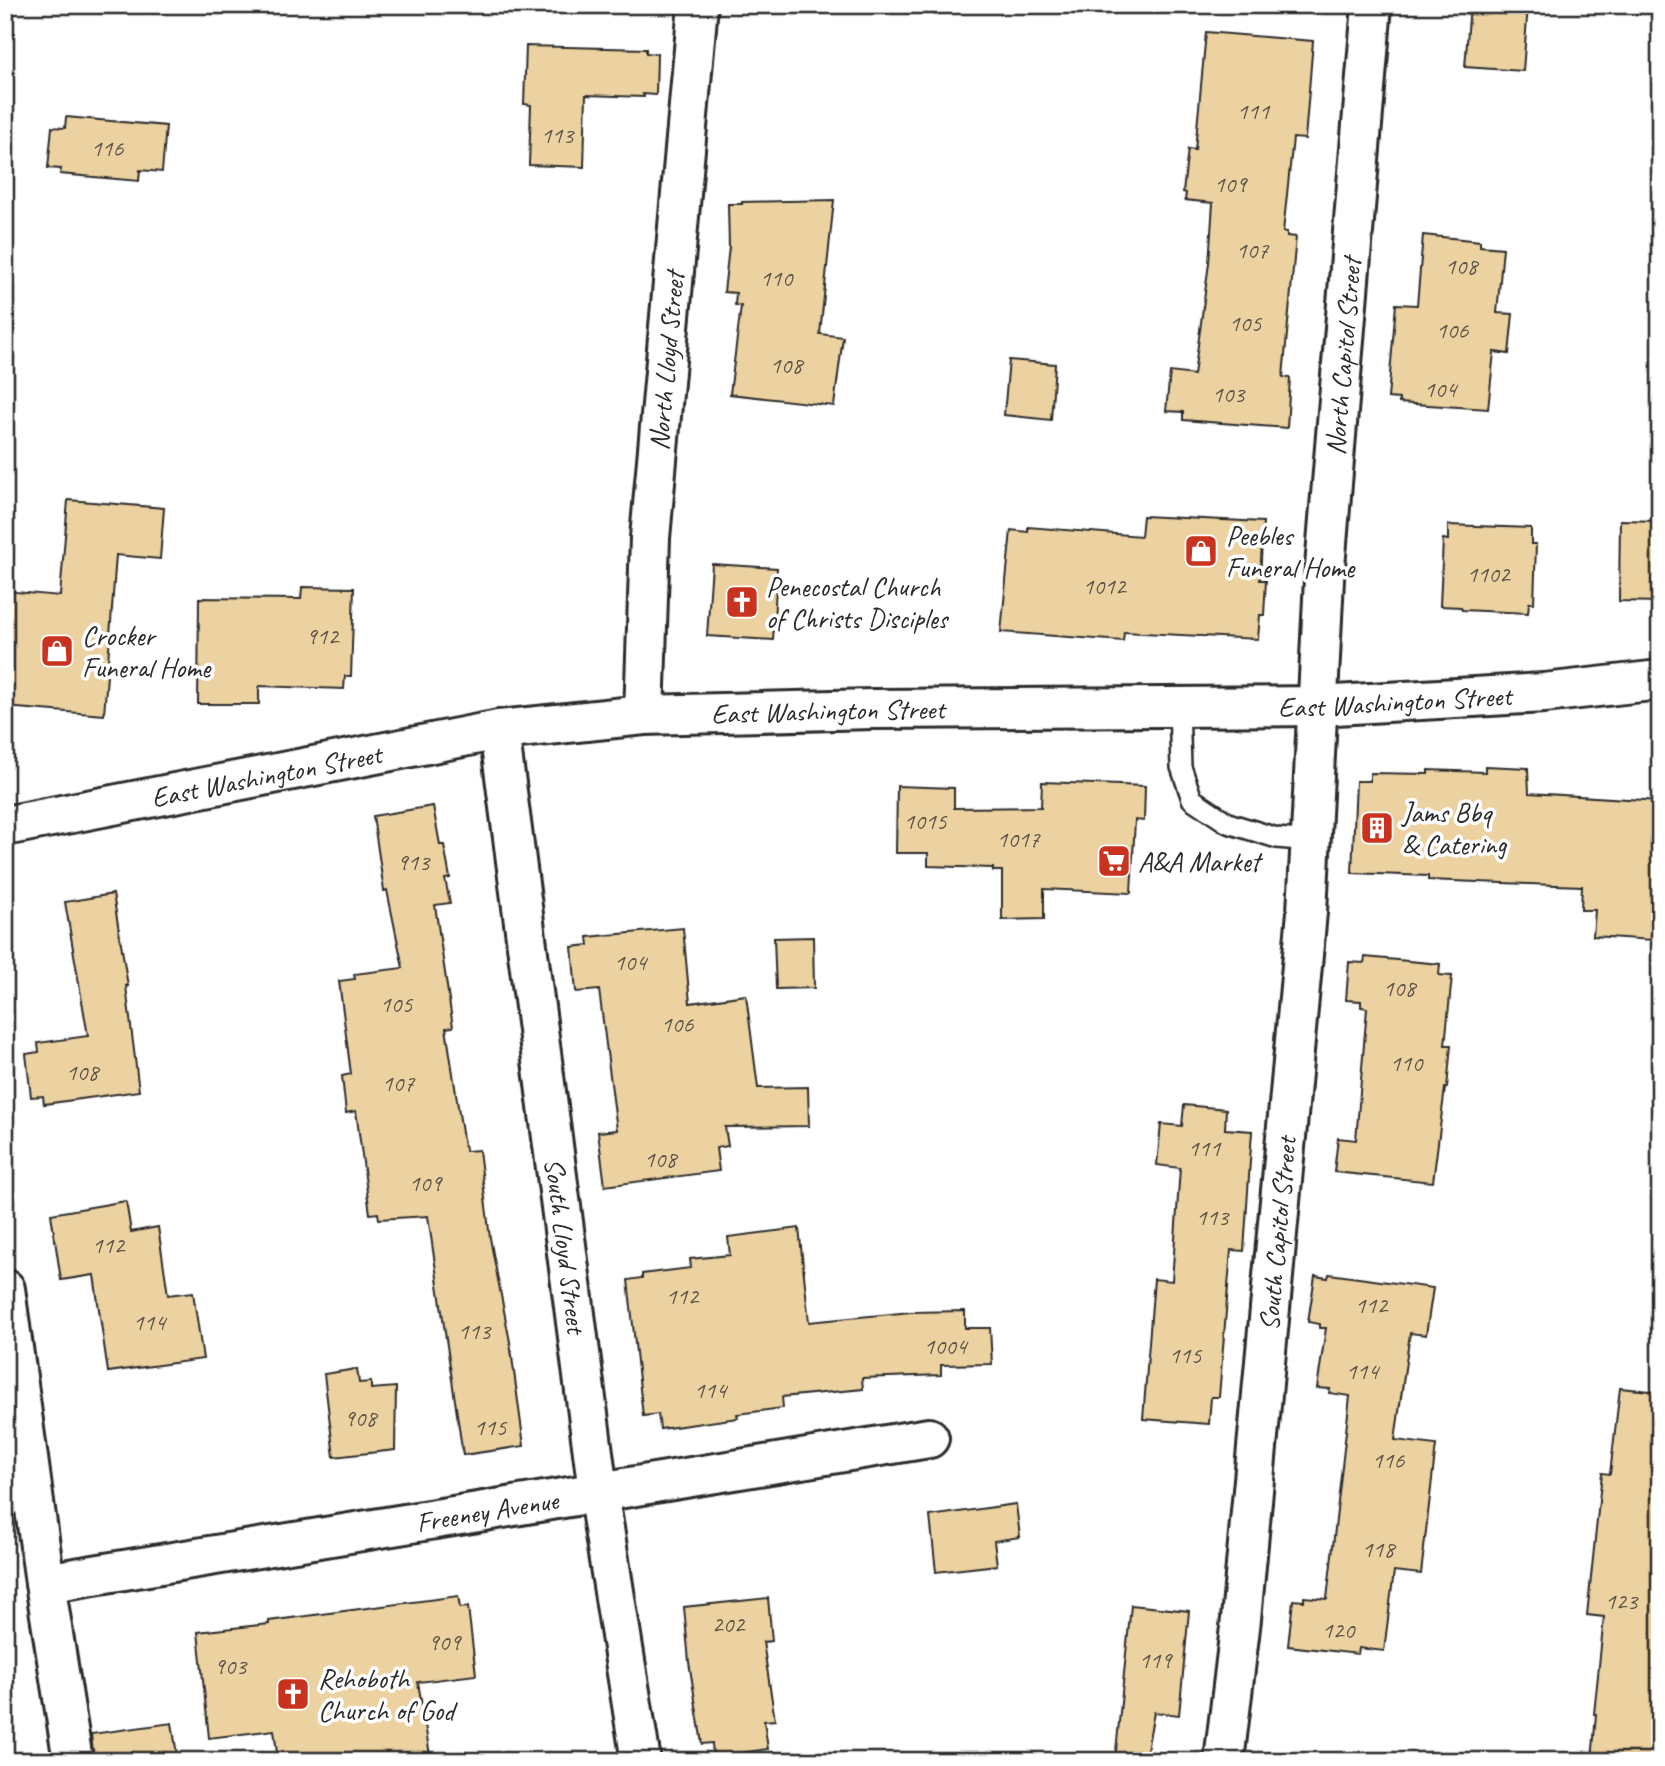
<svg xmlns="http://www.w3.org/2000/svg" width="1665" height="1766" font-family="Caveat,sans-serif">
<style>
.building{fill:#edd2a1;stroke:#2b2b2b;stroke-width:2}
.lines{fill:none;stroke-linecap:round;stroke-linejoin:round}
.lane-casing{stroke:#2b2b2b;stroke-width:24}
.street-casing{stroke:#2b2b2b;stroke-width:44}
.secondary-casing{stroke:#2b2b2b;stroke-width:44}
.lane{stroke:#fff;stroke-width:19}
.street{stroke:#fff;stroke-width:38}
.secondary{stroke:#fff;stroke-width:38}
.labels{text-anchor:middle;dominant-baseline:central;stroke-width:7;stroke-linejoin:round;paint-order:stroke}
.number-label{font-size:24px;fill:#5c5548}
.street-label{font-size:28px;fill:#2b2b2b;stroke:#fff}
.poi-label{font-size:28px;fill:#2b2b2b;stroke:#fff;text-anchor:start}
</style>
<rect width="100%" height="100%" fill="#fff"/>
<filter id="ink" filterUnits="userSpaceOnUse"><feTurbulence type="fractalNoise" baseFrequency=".0143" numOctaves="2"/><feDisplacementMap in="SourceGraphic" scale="14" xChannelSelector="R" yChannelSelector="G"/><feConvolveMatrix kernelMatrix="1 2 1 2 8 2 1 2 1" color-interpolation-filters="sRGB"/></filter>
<g filter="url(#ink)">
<path class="building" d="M 1470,5 L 1528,5 L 1523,71 L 1465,67 Z
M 1206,32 L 1313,41 L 1305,139 L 1293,138 L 1283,232 L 1287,232 L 1287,236 L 1296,237 L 1283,377 L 1290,378 L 1287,428 L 1183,420 L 1183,412 L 1166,411 L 1170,372 L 1194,375 L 1209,263 L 1213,203 L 1185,200 L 1186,193 L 1183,192 L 1188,149 L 1195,150 Z
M 526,46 L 646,49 L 646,53 L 657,54 L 656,95 L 643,94 L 644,97 L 586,95 L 584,167 L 529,165 L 531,105 L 524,104 Z
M 66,117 L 166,126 L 162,172 L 140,170 L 139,181 L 60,174 L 61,169 L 48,168 L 52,127 L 65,128 Z
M 834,200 L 820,334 L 843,337 L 834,406 L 730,394 L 741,306 L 735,305 L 736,293 L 724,292 L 729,247 L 728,204 L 742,204 L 742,202 Z
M 1423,235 L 1480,241 L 1480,246 L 1503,248 L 1497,313 L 1513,314 L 1509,354 L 1494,352 L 1488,409 L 1399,403 L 1399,399 L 1388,398 L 1396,304 L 1417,305 Z
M 1009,360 L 1055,364 L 1051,420 L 1004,415 Z
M 68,500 L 164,508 L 160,559 L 116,555 L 104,715 L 5,707 L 5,591 L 60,596 Z
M 1143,516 L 1263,522 L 1260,580 L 1266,580 L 1264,615 L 1260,615 L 1258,639 L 1124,632 L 1123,641 L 1001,632 L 1011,530 L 1028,532 L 1028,527 L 1141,536 Z
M 1620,520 L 1660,521 L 1658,602 L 1619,601 Z
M 1448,525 L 1531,528 L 1531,544 L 1536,544 L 1534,603 L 1529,603 L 1528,613 L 1462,610 L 1461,607 L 1440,606 L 1443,539 L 1448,540 Z
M 712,564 L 777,568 L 773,640 L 707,636 Z
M 302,587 L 354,588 L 351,676 L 345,676 L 344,689 L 259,686 L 259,704 L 198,704 L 199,598 L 301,599 Z
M 1485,766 L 1528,768 L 1529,793 L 1660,801 L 1660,882 L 1653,940 L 1593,936 L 1595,910 L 1581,910 L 1582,886 L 1428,880 L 1428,876 L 1352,873 L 1356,781 L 1370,781 L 1370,773 L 1428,774 L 1428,770 L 1485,772 Z
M 1042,782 L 1145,786 L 1144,821 L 1135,820 L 1131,893 L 1044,889 L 1044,919 L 1002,920 L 1002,871 L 993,871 L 993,868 L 928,866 L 928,853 L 896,853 L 897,786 L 954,788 L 954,808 L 1041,807 Z
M 433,806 L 440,845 L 444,845 L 450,878 L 445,879 L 450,903 L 435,905 L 453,1027 L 446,1028 L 464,1146 L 465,1146 L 466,1151 L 479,1150 L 490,1238 L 510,1342 L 524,1446 L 463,1455 L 428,1216 L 379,1219 L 378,1213 L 370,1214 L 356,1111 L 346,1113 L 342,1076 L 351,1074 L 339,981 L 355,979 L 354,974 L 403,968 L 387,890 L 384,891 L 373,816 Z
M 113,894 L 128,986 L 126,986 L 139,1091 L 44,1104 L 43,1096 L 31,1097 L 26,1054 L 39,1052 L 38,1043 L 88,1036 L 65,902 Z
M 683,928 L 690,1003 L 746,995 L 758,1088 L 808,1087 L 809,1126 L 725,1127 L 728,1146 L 716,1148 L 719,1171 L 605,1186 L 598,1132 L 617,1130 L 599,990 L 576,992 L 572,947 L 589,945 L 588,937 Z
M 813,937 L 814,988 L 776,989 L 774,938 Z
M 1365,957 L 1440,964 L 1439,975 L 1452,976 L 1445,1045 L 1451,1045 L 1447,1088 L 1445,1088 L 1433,1182 L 1334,1172 L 1338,1138 L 1356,1140 L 1367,1008 L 1361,1007 L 1361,1001 L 1346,1000 L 1349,962 L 1364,963 Z
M 1184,1105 L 1226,1109 L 1225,1129 L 1252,1131 L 1244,1251 L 1231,1250 L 1219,1397 L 1211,1397 L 1209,1424 L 1143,1419 L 1154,1279 L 1172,1281 L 1180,1168 L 1157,1165 L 1161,1124 L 1182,1126 Z
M 126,1201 L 131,1232 L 158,1227 L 168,1295 L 193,1292 L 203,1359 L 108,1372 L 94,1275 L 61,1280 L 51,1214 Z
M 799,1228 L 809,1322 L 911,1312 L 965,1311 L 965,1328 L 990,1328 L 992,1364 L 941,1365 L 941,1375 L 862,1378 L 863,1389 L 782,1397 L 783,1408 L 737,1414 L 738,1418 L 660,1429 L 658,1414 L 643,1416 L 628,1280 L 642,1278 L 642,1274 L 691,1268 L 690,1259 L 730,1255 L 728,1237 Z
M 1329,1274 L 1433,1288 L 1426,1335 L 1410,1333 L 1395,1440 L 1436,1445 L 1421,1574 L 1394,1571 L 1384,1651 L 1359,1648 L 1358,1654 L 1288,1646 L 1293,1600 L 1304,1601 L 1304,1597 L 1327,1599 L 1350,1396 L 1329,1393 L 1330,1389 L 1317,1388 L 1326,1328 L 1320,1328 L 1320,1324 L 1308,1322 L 1315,1276 L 1328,1278 Z
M 357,1369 L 359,1383 L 371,1382 L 371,1389 L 396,1387 L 395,1450 L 334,1457 L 324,1374 Z
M 1620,1388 L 1660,1392 L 1660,1761 L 1592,1761 L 1596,1714 L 1594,1714 L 1604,1617 L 1587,1615 L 1602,1473 L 1610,1474 Z
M 1016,1504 L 1020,1537 L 994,1541 L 997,1565 L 936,1572 L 930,1516 Z
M 458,1596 L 460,1608 L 468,1607 L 476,1675 L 418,1682 L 431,1761 L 278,1761 L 274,1730 L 209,1738 L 198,1632 L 269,1624 L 269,1621 Z
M 768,1598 L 772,1641 L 763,1642 L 775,1720 L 764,1721 L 768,1749 L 713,1757 L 712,1743 L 702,1744 L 689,1662 L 684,1607 Z
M 1131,1605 L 1189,1611 L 1179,1715 L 1154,1712 L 1145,1761 L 1115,1761 Z
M 172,1723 L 178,1761 L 94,1761 L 91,1734 Z"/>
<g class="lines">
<defs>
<path id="lane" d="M 1179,707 L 1181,767 L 1192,799 L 1228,823 L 1277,838 L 1311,841"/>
<g id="street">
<path id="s1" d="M 644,715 L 650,538 L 698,5"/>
<path id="s2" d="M 499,730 L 598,1491 L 641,1761"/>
<path d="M 5,1289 L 45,1583 L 73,1761"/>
<path id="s3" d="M 45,1583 L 929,1438"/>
<path id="s4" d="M 1224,1761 L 1241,1619 L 1307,912 L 1324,579 L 1372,5"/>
</g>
<g id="secondary">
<path id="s5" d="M 5,826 L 499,730 L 644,715 L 873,709 L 1318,706 L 1544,693 L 1660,680"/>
</g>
</defs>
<use href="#lane" class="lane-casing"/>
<use href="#street" class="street-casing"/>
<use href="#secondary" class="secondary-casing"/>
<use href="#lane" class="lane"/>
<use href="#street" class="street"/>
<use href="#secondary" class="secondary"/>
</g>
</g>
<defs>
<symbol id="shop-square" viewBox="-11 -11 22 22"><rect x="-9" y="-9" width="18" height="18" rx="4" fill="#c8321e" stroke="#fff"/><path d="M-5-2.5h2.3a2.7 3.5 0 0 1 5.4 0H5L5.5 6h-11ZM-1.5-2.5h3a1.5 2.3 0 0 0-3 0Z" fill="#fff"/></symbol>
<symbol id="church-square" viewBox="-11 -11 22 22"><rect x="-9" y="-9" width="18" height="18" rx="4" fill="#c8321e" stroke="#fff"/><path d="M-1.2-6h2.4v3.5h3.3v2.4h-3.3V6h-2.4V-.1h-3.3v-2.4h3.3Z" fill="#fff"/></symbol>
<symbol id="building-square" viewBox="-11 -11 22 22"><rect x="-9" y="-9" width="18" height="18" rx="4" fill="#c8321e" stroke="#fff"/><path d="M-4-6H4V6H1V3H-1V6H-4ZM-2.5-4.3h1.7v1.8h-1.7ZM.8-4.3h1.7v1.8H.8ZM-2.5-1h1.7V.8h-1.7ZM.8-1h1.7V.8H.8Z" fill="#fff"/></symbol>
<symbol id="supermarket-square" viewBox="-11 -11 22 22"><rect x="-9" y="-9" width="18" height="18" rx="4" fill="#c8321e" stroke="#fff"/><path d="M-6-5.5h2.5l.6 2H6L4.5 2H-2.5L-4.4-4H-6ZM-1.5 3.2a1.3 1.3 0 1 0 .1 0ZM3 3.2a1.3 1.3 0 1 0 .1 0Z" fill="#fff"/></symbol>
</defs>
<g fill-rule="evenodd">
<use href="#shop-square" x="1182" y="532" width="38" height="38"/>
<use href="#church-square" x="723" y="583" width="38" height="38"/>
<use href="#shop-square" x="38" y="632" width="38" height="38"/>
<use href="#building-square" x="1358" y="809" width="38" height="38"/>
<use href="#supermarket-square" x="1095" y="842" width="38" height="38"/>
<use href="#church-square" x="274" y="1675" width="38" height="38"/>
</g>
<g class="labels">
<g class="number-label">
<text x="1253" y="111">111</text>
<text x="557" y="135">113</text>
<text x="107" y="148">116</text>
<text x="1230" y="184">109</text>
<text x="1252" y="250">107</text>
<text x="1461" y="266">108</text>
<text x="776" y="278">110</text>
<text x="1245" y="323">105</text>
<text x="1452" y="330">106</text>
<text x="786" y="365">108</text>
<text x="1440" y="389">104</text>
<text x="1228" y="394">103</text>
<text x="1488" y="574">1102</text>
<text x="1104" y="586">1012</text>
<text x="322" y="636">912</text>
<text x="925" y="821">1015</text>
<text x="1018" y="839">1017</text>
<text x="413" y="862">913</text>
<text x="630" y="962">104</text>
<text x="1399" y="988">108</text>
<text x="396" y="1004">105</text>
<text x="677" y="1024">106</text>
<text x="1406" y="1063">110</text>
<text x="82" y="1072">108</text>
<text x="398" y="1083">107</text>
<text x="1204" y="1148">111</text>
<text x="660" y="1159">108</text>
<text x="425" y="1183">109</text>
<text x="1212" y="1217">113</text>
<text x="108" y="1245">112</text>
<text x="682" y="1296">112</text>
<text x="1371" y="1305">112</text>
<text x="149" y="1322">114</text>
<text x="474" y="1331">113</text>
<text x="945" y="1346">1004</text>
<text x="1185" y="1355">115</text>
<text x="1362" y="1371">114</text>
<text x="710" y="1390">114</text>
<text x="360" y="1418">908</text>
<text x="490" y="1427">115</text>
<text x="1388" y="1460">116</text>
<text x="1378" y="1549">118</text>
<text x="1621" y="1601">123</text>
<text x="728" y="1624">202</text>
<text x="1338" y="1630">120</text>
<text x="444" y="1642">909</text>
<text x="1155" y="1660">119</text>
<text x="230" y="1666">903</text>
</g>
<g class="street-label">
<text stroke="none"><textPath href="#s4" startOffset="1410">North Capitol Street</textPath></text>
<text stroke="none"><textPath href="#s1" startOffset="355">North Lloyd Street</textPath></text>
<text stroke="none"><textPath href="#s5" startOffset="1400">East Washington Street</textPath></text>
<text stroke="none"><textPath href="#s5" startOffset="833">East Washington Street</textPath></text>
<text stroke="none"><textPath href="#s5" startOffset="266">East Washington Street</textPath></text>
<text stroke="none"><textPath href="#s4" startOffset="530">South Capitol Street</textPath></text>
<text stroke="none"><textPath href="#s2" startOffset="520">South Lloyd Street</textPath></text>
<text stroke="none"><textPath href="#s3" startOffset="448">Freeney Avenue</textPath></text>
</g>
<g class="poi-label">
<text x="1226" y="535">Peebles<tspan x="1226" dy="32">Funeral Home</tspan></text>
<text x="766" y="586">Penecostal Church<tspan x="766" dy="32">of Christs Disciples</tspan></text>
<text x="82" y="635">Crocker<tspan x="82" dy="32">Funeral Home</tspan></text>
<text x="1402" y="812">Jams Bbq<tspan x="1402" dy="32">&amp; Catering</tspan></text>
<text x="1138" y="861">A&amp;A Market</text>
<text x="318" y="1678">Rehoboth<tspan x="318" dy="32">Church of God</tspan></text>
</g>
</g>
<rect width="1665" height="1766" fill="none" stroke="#fff" stroke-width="28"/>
<rect x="14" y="14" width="1637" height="1738" fill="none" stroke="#2b2b2b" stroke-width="2.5" filter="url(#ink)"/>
</svg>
